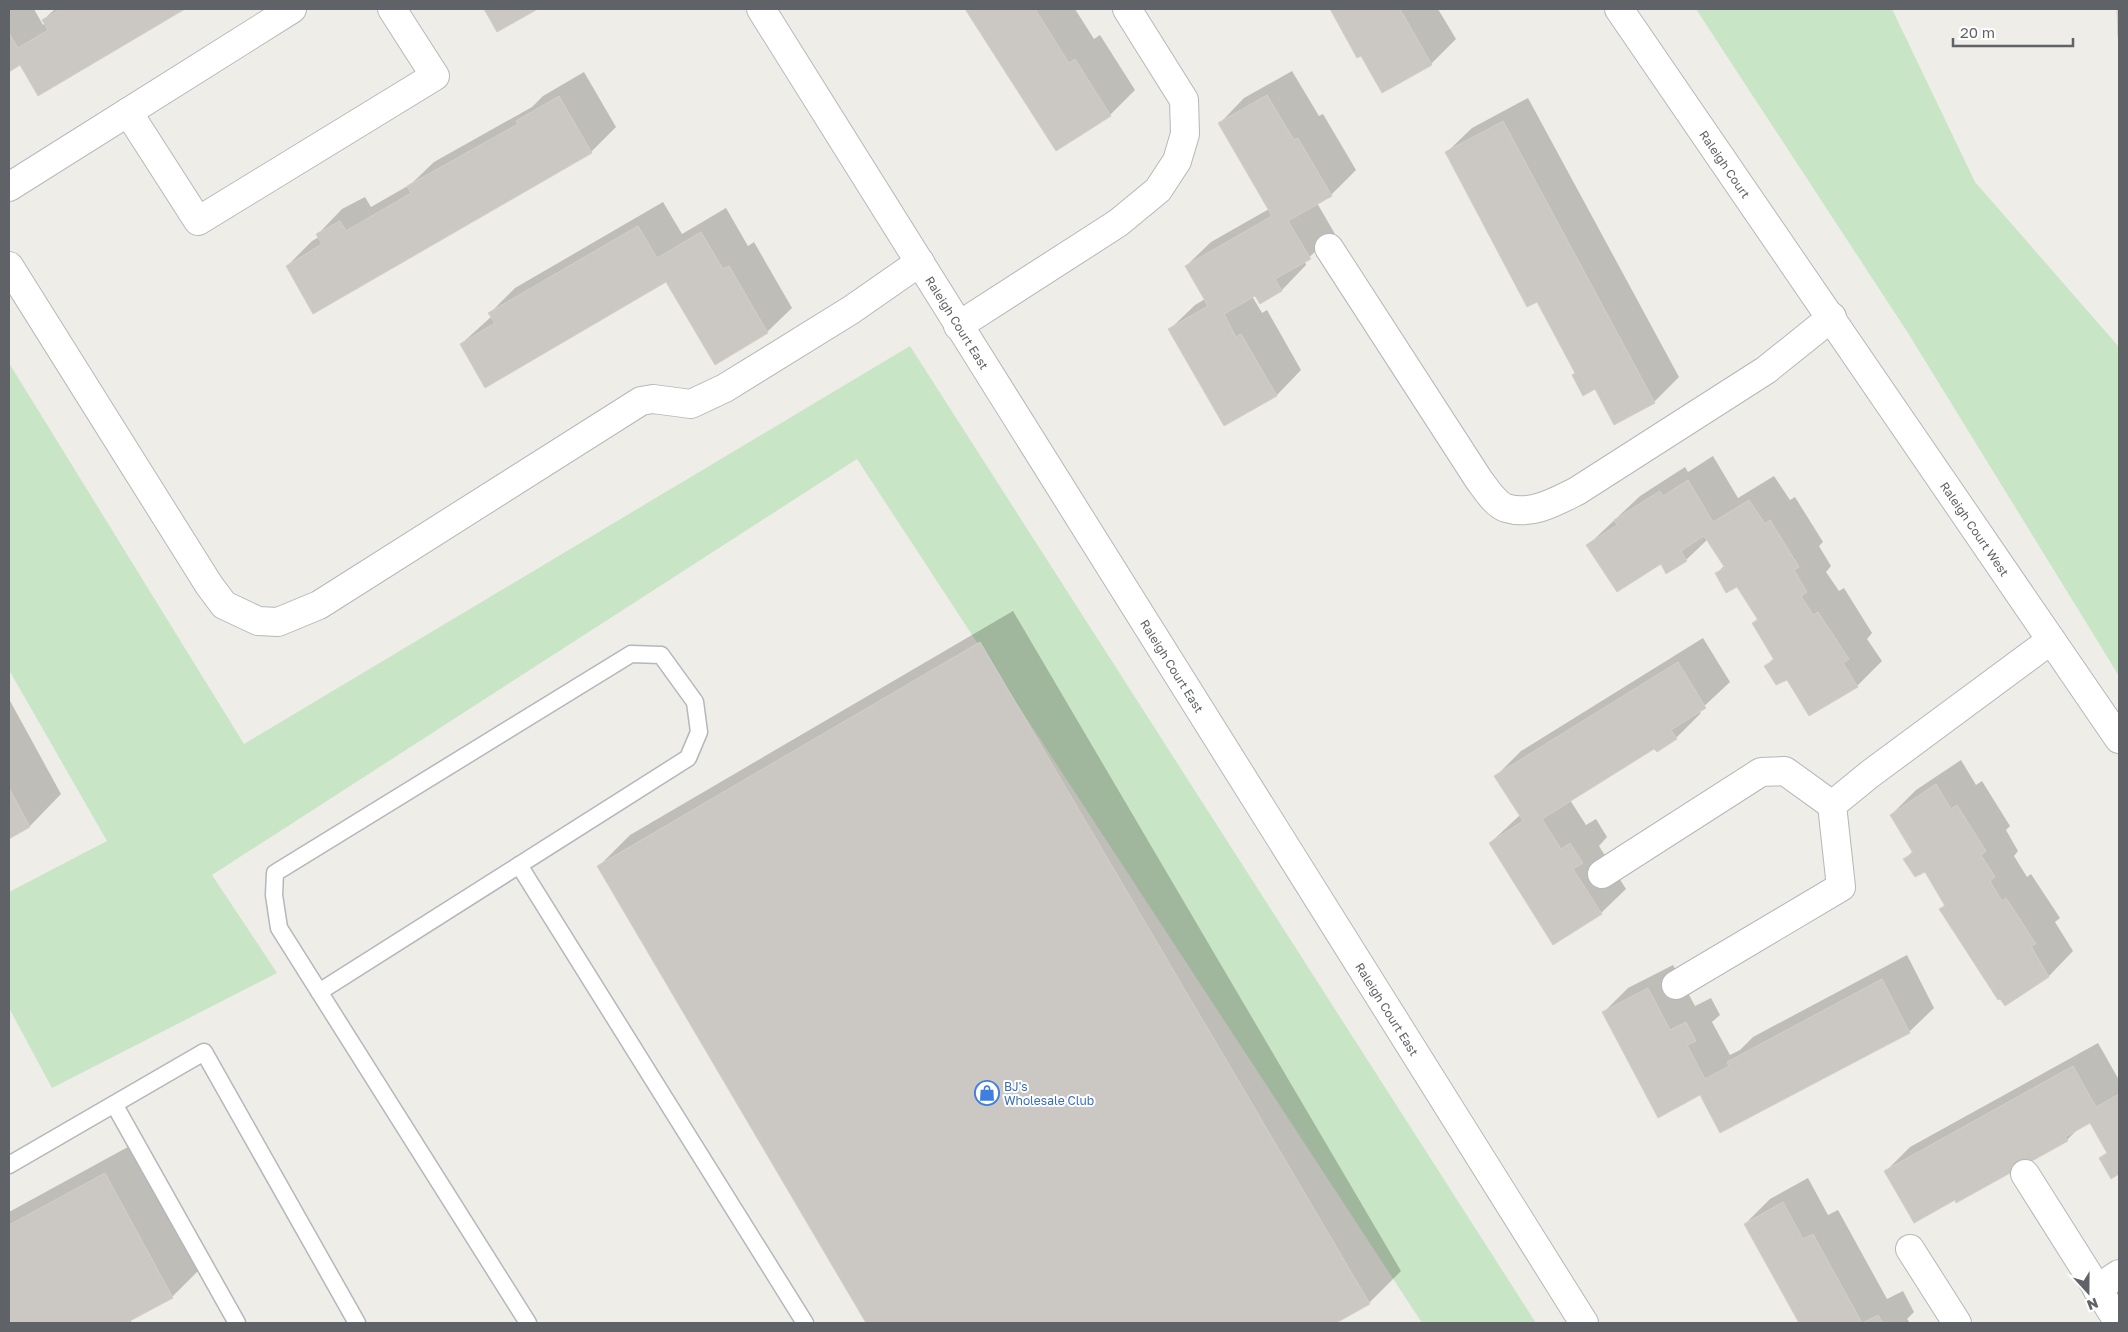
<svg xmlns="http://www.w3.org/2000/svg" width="2128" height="1332" font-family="'Golos Text',sans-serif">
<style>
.green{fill:#c8e5c6}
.shadow{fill:#0003}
.building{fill:#cbc8c4;stroke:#d4cfc6}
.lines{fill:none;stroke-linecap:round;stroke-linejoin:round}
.service-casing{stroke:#b4b7bb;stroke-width:19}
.minor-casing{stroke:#b4b7bb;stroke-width:30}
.service{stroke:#fff;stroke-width:16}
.minor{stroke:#fff;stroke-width:28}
.labels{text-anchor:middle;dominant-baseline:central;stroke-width:4;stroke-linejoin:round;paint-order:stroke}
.street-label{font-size:12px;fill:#5f6266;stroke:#fff}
.shop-label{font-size:12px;fill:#366cbe;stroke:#fff;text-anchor:start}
</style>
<rect width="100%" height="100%" fill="#efede7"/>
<path class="green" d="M 1696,9 L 1892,9 L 1975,182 L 2119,347 L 2119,676 L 1908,333 Z
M 910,346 L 1536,1323 L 1422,1323 L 857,459 L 212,875 L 277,973 L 52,1088 L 9,1008 L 9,892 L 107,841 L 9,670 L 9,363 L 244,744 Z"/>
<path class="shadow" d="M 9,9 L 34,9 L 43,25 L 45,23 L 43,20 L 55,9 L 182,9 L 39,94 L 20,64 L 9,70 Z
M 485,9 L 536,9 L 498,31 Z
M 967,9 L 1075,9 L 1094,39 L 1100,35 L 1135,90 L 1110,115 L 1056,150 Z
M 1331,9 L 1438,9 L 1456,39 L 1431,64 L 1361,54 L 1358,56 Z
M 1292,71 L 1319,116 L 1323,114 L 1356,170 L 1331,195 L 1317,203 L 1335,234 L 1305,261 L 1306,265 L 1282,290 L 1261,302 L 1256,294 L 1252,296 L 1262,313 L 1267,310 L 1301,370 L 1277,395 L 1225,425 L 1170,329 L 1195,305 L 1205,299 L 1186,266 L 1211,242 L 1269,209 L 1220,123 L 1244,98 Z
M 584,72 L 616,127 L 591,152 L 287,266 L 312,241 L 319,237 L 318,234 L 342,209 L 365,197 L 371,207 L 411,184 L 434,162 L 532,107 L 543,96 Z
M 1528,98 L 1679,377 L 1654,402 L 1595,387 L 1576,372 L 1537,300 L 1447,152 L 1472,128 Z
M 663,202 L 682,234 L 726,208 L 748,246 L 754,242 L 792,308 L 767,332 L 667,280 L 461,344 L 492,316 L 490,313 L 515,288 Z
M 1713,456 L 1738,498 L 1774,476 L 1790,500 L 1795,497 L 1823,542 L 1819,546 L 1831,566 L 1826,572 L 1839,591 L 1844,588 L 1872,633 L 1867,639 L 1882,661 L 1857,686 L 1787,678 L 1766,666 L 1774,658 L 1753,623 L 1758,618 L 1737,585 L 1717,573 L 1725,565 L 1708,539 L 1686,560 L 1667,572 L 1661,562 L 1588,545 L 1640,496 L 1685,467 L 1688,472 Z
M 1013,611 L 1401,1271 L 1369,1303 L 1334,1323 L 867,1323 L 598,867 L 630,835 Z
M 1703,638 L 1730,682 L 1699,711 L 1701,713 L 1676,738 L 1654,747 L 1570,800 L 1586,825 L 1596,819 L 1607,837 L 1599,846 L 1626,889 L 1601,913 L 1490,843 L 1520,815 L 1496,776 L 1521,751 Z
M 9,699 L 61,794 L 30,826 L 9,837 Z
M 1961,760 L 1976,785 L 1982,781 L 2010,826 L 2006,830 L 2018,851 L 2014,856 L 2027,877 L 2031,874 L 2060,918 L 2055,922 L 2073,951 L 2049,976 L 2005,1004 L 1941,909 L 1945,904 L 1925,870 L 1905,859 L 1913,851 L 1891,815 L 1916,790 Z
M 1907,955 L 1934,1008 L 1909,1032 L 1701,1094 L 1603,1013 L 1628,988 L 1673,965 L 1695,1006 L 1711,998 L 1720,1015 L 1712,1022 L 1730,1055 L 1740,1050 L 1753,1037 Z
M 2098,1043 L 2119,1080 L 2119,1173 L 2111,1178 L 2101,1158 L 2108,1151 L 2091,1121 L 2081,1126 L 2067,1140 L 1956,1199 L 1886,1171 L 1910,1147 Z
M 137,1142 L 204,1265 L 172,1297 L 130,1320 L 132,1323 L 9,1323 L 9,1212 Z
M 1808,1178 L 1828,1215 L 1838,1210 L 1887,1299 L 1903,1291 L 1914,1312 L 1907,1319 L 1910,1323 L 1800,1323 L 1745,1224 L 1770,1199 Z"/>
<path class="building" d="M 61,9 L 185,9 L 38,96 L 20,65 L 9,72 L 9,33 L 18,48 L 48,30 L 42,20 Z
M 484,9 L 538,9 L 497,32 Z
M 965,9 L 1035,9 L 1069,63 L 1075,59 L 1111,116 L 1056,151 Z
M 1330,9 L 1400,9 L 1432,65 L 1382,93 L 1361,56 L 1357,58 Z
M 2117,9 L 2119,9 L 2119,37 L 2118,37 Z
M 1267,95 L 1294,140 L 1298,138 L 1332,196 L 1288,221 L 1311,259 L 1275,279 L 1282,291 L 1260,304 L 1255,296 L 1224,314 L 1236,337 L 1241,334 L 1277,396 L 1224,426 L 1168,329 L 1208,306 L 1185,266 L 1272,216 L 1218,123 Z
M 559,96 L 592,153 L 313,314 L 286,266 L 322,244 L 316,234 L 340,221 L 346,231 L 411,193 L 407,186 L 518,124 L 516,121 Z
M 1503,121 L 1655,403 L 1614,425 L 1595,389 L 1583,396 L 1572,375 L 1575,373 L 1537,302 L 1527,307 L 1445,152 Z
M 638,226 L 657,258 L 701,232 L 723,269 L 729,266 L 768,333 L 715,365 L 666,282 L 485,388 L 460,344 L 495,323 L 488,313 Z
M 1688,480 L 1713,522 L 1749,500 L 1765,524 L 1770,520 L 1799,567 L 1794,570 L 1807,592 L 1801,596 L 1813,615 L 1818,612 L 1849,659 L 1843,663 L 1858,687 L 1809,716 L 1787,680 L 1776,685 L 1764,666 L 1774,660 L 1752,623 L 1758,620 L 1737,587 L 1726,593 L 1715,573 L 1725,568 L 1704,536 L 1681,551 L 1687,561 L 1666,574 L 1661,564 L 1617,592 L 1586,545 L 1617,525 L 1614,520 L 1660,491 L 1663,496 Z
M 980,642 L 1370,1304 L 1336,1323 L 866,1323 L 597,866 Z
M 1678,662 L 1706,708 L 1671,730 L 1677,739 L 1657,752 L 1654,749 L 1542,819 L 1561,849 L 1570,843 L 1583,863 L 1573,869 L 1602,914 L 1553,945 L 1489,843 L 1523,821 L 1494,776 Z
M 1936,784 L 1951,809 L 1957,805 L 1986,851 L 1981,855 L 1995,877 L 1990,881 L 2002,901 L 2006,898 L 2036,944 L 2031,946 L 2049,977 L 2005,1006 L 2000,999 L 1998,1000 L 1939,909 L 1945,906 L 1925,872 L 1915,877 L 1903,859 L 1913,853 L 1890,815 Z
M 9,788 L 30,827 L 9,839 Z
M 1882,979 L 1910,1033 L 1720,1133 L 1700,1095 L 1658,1118 L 1602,1012 L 1648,988 L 1670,1030 L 1686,1022 L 1696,1041 L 1687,1045 L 1705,1079 L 1729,1066 L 1727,1062 Z
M 2073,1066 L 2096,1107 L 2119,1094 L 2119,1174 L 2111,1179 L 2099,1158 L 2107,1153 L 2090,1123 L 2065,1137 L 2068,1141 L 1956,1203 L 1955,1200 L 1914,1223 L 1884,1171 Z
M 105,1173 L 173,1298 L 126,1323 L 9,1323 L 9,1225 Z
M 1783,1202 L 1803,1239 L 1813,1234 L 1862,1323 L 1799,1323 L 1744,1224 Z
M 1878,1315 L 1883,1323 L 1862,1323 Z"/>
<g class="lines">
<defs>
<path id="service" d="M 519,865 L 805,1323
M 319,992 L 688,758 L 699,732 L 695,702 L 661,655 L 631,654 L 275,873 L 274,895 L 279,928 L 528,1323
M 114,1104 L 237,1323
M 9,1165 L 204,1052 L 357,1323"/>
<g id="minor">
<path id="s1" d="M 761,9 L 1584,1323"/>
<path id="s2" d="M 1619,9 L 2119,739"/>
<path d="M 128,112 L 198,221 L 435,76 L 392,9"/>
<path d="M 9,187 L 292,9"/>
<path d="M 1329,248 L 1479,480 C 1486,489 1495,504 1506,508 C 1531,516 1555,502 1577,491 L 1766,370 L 1832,317"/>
<path d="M 9,266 L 209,585 L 224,605 L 258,621 L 278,622 L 319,605 L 641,401 L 653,399 L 691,404 L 725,388 L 851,310 L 920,262"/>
<path d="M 958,326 L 1118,223 L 1158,190 L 1177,161 L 1185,134 L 1184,100 L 1127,9"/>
<path d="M 1602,874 L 1761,772 L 1785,771 L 1832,805"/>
<path d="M 1676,985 L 1841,887 L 1832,805 L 1870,774 L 2051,640"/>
<path d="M 2025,1174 L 2119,1323"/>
<path d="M 1910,1249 L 1957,1323"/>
<path d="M 2097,1289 L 2119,1274"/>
</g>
</defs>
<use href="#service" class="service-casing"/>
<use href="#minor" class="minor-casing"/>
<use href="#service" class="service"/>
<use href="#minor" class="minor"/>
</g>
<defs>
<symbol id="shop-ring" viewBox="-11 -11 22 22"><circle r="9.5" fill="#fff" stroke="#3f7fe0" stroke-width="1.5"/><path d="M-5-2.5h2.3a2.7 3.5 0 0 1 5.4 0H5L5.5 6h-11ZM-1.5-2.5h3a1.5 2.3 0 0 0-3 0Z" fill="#3f7fe0"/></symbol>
</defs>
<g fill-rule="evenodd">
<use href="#shop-ring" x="973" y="1079" width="28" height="28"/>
</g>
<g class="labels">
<g class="street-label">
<text stroke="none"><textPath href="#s2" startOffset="188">Raleigh Court</textPath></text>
<text stroke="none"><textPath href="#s1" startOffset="370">Raleigh Court East</textPath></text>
<text stroke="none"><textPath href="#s2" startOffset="630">Raleigh Court West</textPath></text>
<text stroke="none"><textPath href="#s1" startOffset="775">Raleigh Court East</textPath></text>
<text stroke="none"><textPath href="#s1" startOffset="1180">Raleigh Court East</textPath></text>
</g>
<g class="shop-label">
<text x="1004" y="1086">BJ's<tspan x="1004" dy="14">Wholesale Club</tspan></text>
</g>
</g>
<rect width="2128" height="1332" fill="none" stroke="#5f6266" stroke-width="20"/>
<g transform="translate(2088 1292) rotate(159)" stroke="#ffffff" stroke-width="4" paint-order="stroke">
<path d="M0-4L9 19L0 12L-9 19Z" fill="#5f6266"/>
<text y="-8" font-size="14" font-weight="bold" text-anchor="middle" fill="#5f6266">N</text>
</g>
<path d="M1953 38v8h120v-8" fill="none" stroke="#5f6266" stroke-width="2.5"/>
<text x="1960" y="38" font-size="15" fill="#5f6266" stroke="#ffffff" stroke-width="4" paint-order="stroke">20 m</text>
</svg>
